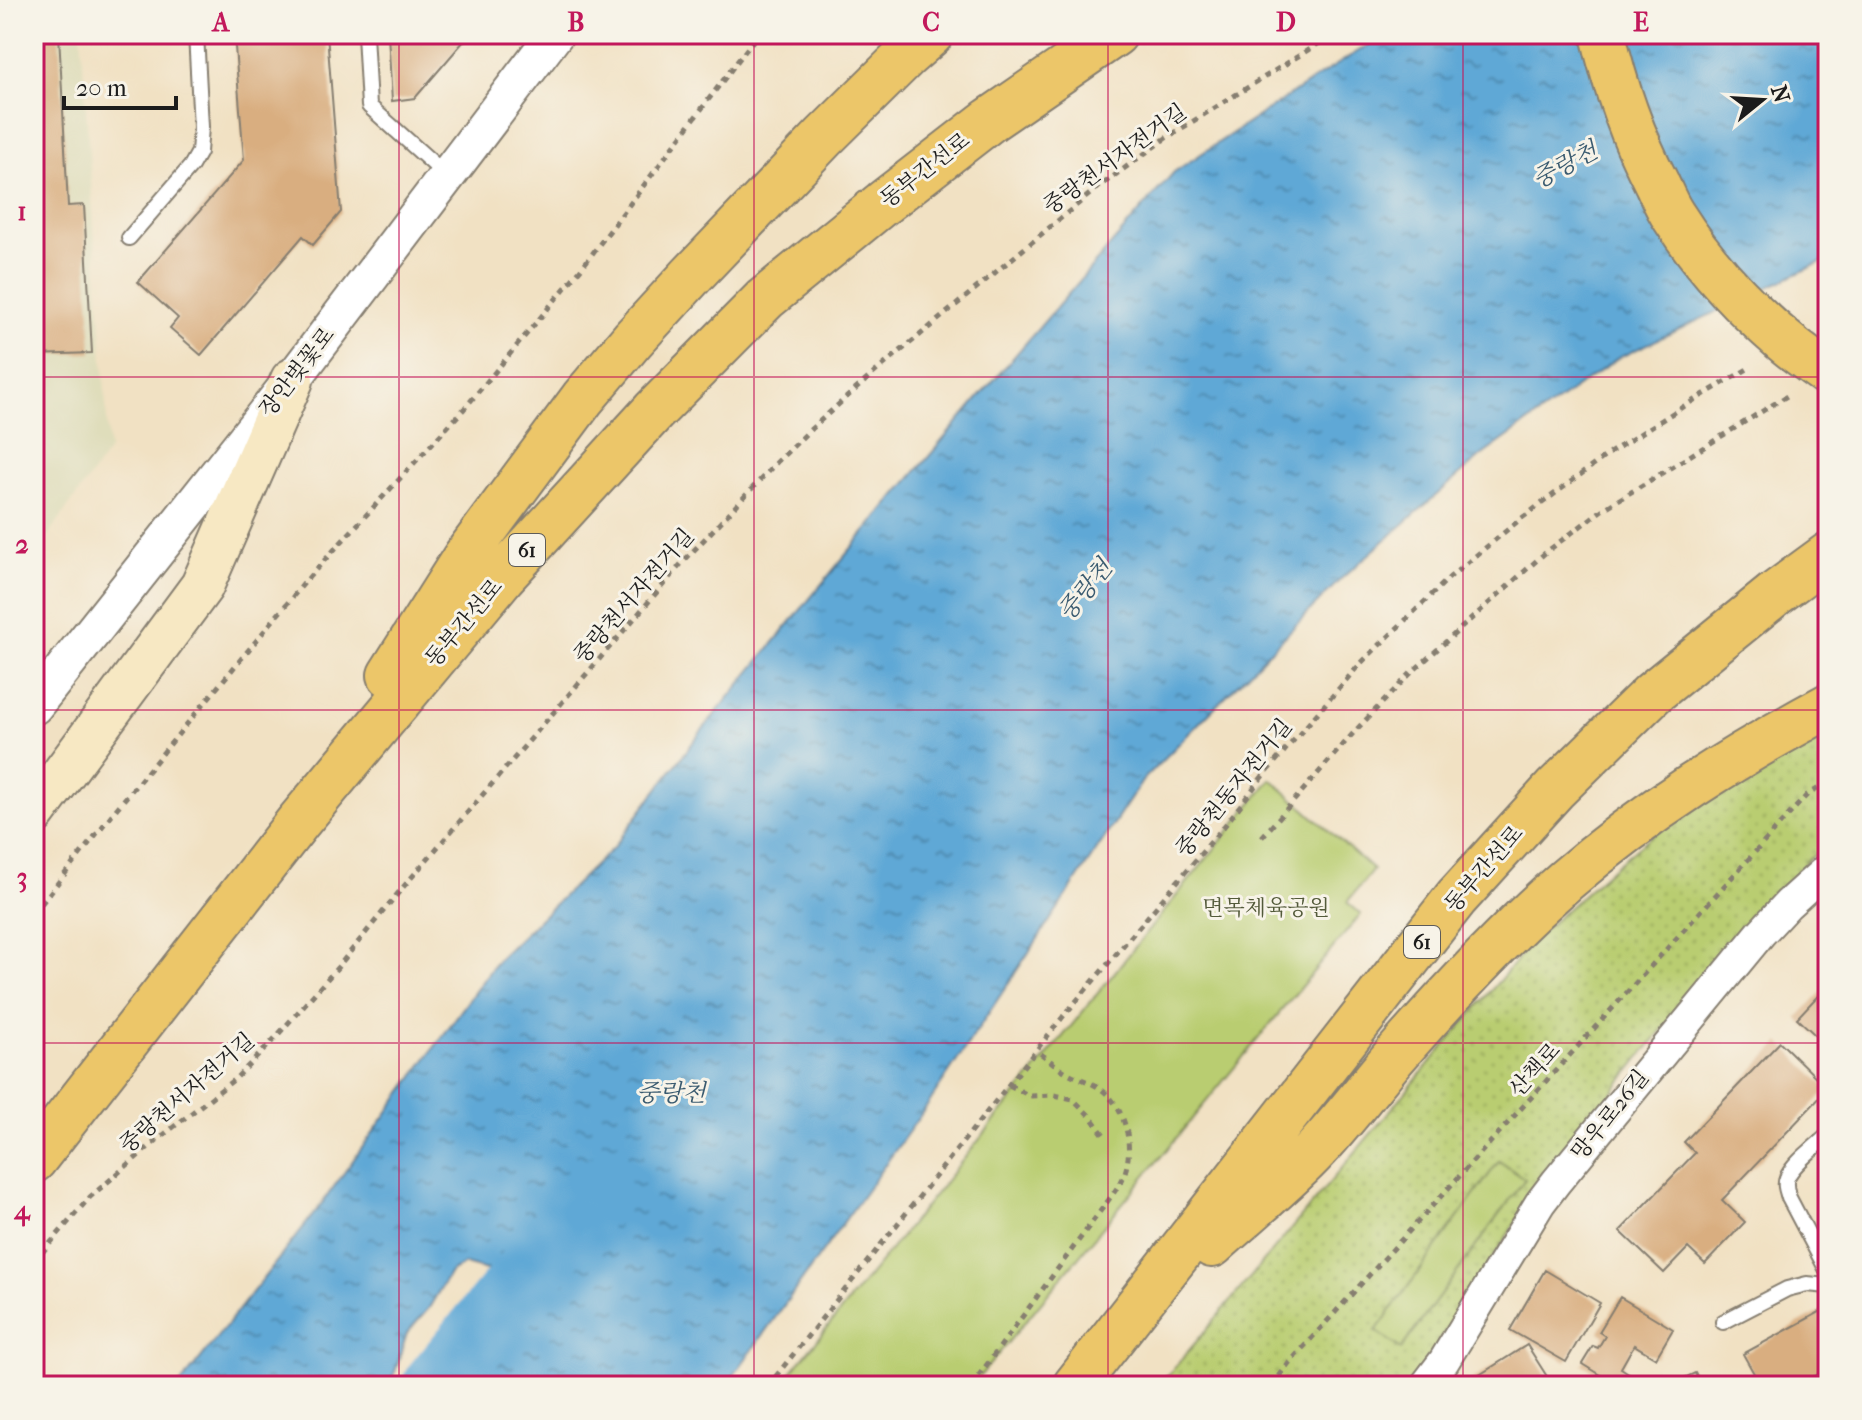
<svg xmlns="http://www.w3.org/2000/svg" width="1862" height="1420" font-family="'IM FELL French Canon','Noto Serif KR',serif">
<style>
.built{fill:#dfddbb}
.grass{fill:url(#grass-dots);stroke:#6a7446;stroke-width:2}
.park{fill:#b9cd71;stroke:#6a7446;stroke-width:2}
.water{fill:url(#water-ripples);stroke:#3e6279;stroke-width:2}
.lines{fill:none;stroke-linecap:round;stroke-linejoin:round}
.river{stroke:#5fa8d6;stroke-width:68}
.building{fill:#d9ae80}
.service-casing{stroke:#867e70;stroke-width:18}
.minor-casing{stroke:#867e70;stroke-width:34}
.tertiary-casing{stroke:#867e70;stroke-width:40}
.secondary-casing{stroke:#867e70;stroke-width:46}
.trunk-casing{stroke:#867e70;stroke-width:48}
.path{stroke:#867e70;stroke-width:5;stroke-dasharray:6 6;stroke-linecap:butt}
.service{stroke:#fff;stroke-width:14}
.minor{stroke:#fff;stroke-width:30}
.tertiary{stroke:#fff;stroke-width:36}
.secondary{stroke:#f7e8c3;stroke-width:42}
.trunk{stroke:#ecc669;stroke-width:44}
.trunk-bridge-casing{stroke:#867e70;stroke-width:48;stroke-linecap:butt}
.trunk-bridge{stroke:#ecc669;stroke-width:44}
.grid{fill:none;stroke:#c2185b;stroke-width:2;stroke-opacity:0.55}
.labels{text-anchor:middle;dominant-baseline:central;stroke-width:6;stroke-linejoin:round;paint-order:stroke}
.shield{fill:#f7f3e8;stroke:#5e5c59;stroke-width:2}
.shield-label{font-size:20px;font-weight:bold;fill:#1c1c1c}
.street-label{font-size:22px;fill:#1c1c1c;stroke:#f7f3e8}
.park-label{font-size:22px;fill:#535a3a;stroke:#f7f3e8}
.water-label{font-size:24px;font-style:italic;fill:#3a5b70;stroke:#f7f3e8}
.neatline{fill:none;stroke:#c2185b;stroke-width:3}
.grid-label{font-size:26px;text-anchor:middle;font-weight:bold;fill:#c2185b}
</style>
<defs>
<pattern id="grass-dots" width="8" height="8" patternUnits="userSpaceOnUse" patternTransform="scale(2)"><rect width="8" height="8" fill="#b9cd71"/><path d="M2 2h.1M6 6h.1" fill="none" stroke="#9eaf61" stroke-width="1.8" stroke-linecap="round"/></pattern>
<pattern id="water-ripples" width="26" height="14" patternUnits="userSpaceOnUse" patternTransform="scale(2)"><rect width="26" height="14" fill="#5fa8d6"/><path d="M2 4q2-2 4 0t4 0M15 11q2-2 4 0t4 0" fill="none" stroke="#4e88ad"/></pattern>
</defs>
<rect width="100%" height="100%" fill="#f7f3e8"/>
<filter id="ink" filterUnits="userSpaceOnUse"><feTurbulence type="fractalNoise" baseFrequency=".0125" numOctaves="2"/><feDisplacementMap in="SourceGraphic" scale="16" xChannelSelector="R" yChannelSelector="G"/><feConvolveMatrix kernelMatrix="1 2 1 2 8 2 1 2 1" color-interpolation-filters="sRGB"/></filter>
<filter id="wash" filterUnits="userSpaceOnUse"><feTurbulence type="fractalNoise" baseFrequency=".006" numOctaves="4" result="noise"/><feDisplacementMap in="SourceGraphic" scale="32" xChannelSelector="R" yChannelSelector="G"/><feGaussianBlur stdDeviation="1.8" result="paint"/><feColorMatrix in="noise" values="0 0 0 0 0 0 0 0 0 0 0 0 0 0 0 0 0 1.4 0 .05"/><feComposite in="paint" operator="in"/></filter>
<g filter="url(#wash)">
<rect width="100%" height="100%" fill="#f1e1c3"/>
<path class="built" d="M 34,34 L 81,34 L 109,450 L 34,555 Z"/>
<path class="grass" d="M 1828,725 L 1828,845 L 1808,860 L 1692,992 L 1545,1177 L 1420,1371 L 1407,1386 L 1159,1386 L 1536,937 L 1616,865 L 1660,829 Z"/>
<path class="park" d="M 1271,779 L 1373,870 L 1347,902 L 1361,914 L 972,1386 L 780,1386 Z
M 1499,1161 L 1525,1179 L 1401,1349 L 1376,1331 Z"/>
<path class="water" d="M 1386,34 L 1828,34 L 1828,259 L 1618,358 L 1481,456 L 1342,578 L 1143,780 L 927,1106 L 726,1386 L 429,1386 L 477,1340 L 479,1344 L 505,1327 L 514,1304 L 527,1288 L 527,1282 L 541,1266 L 530,1259 L 519,1269 L 500,1281 L 490,1271 L 465,1264 L 450,1272 L 429,1308 L 407,1333 L 393,1378 L 386,1386 L 179,1386 L 320,1206 L 499,958 L 613,848 L 703,729 L 844,557 L 980,396 L 1174,172 L 1322,74 Z"/>
<g class="lines">
<path class="river" d="M 436,1386 L 597,1190"/>
</g>
<g id="blocks">
<path class="building" d="M 34,34 L 59,34 L 68,206 L 84,205 L 92,353 L 34,355 Z
M 234,34 L 327,34 L 341,212 L 313,245 L 303,236 L 201,355 L 170,328 L 178,318 L 138,282 L 244,160 Z
M 388,34 L 470,34 L 415,98 L 392,101 Z
M 1828,985 L 1828,1047 L 1797,1018 Z
M 1780,1042 L 1828,1089 L 1722,1200 L 1745,1222 L 1705,1264 L 1688,1248 L 1664,1273 L 1620,1231 L 1695,1153 L 1684,1142 Z
M 1545,1270 L 1600,1303 L 1566,1362 L 1510,1330 Z
M 1620,1297 L 1673,1329 L 1656,1358 L 1634,1345 L 1621,1368 L 1630,1374 L 1623,1386 L 1618,1386 L 1582,1364 L 1593,1346 L 1598,1348 L 1605,1336 L 1599,1332 Z
M 1827,1308 L 1828,1369 L 1797,1386 L 1761,1386 L 1743,1354 Z
M 1527,1345 L 1553,1386 L 1462,1386 Z
M 1695,1373 L 1699,1381 L 1710,1376 L 1714,1386 L 1667,1386 Z"/>
</g>
</g>
<g filter="url(#ink)">
<use href="#blocks" fill-opacity="0" stroke="#867e70" stroke-width="2"/>
<g class="lines">
<defs>
<path id="service" d="M 365,34 L 369,106 L 446,175
M 129,238 L 191,166 L 199,152 L 201,127 L 196,34
M 1828,1135 C 1817,1146 1792,1164 1787,1178 C 1784,1185 1787,1191 1789,1198 L 1828,1272
M 1723,1322 L 1787,1289 L 1807,1284 L 1828,1286"/>
<path id="minor" d="M 1425,1386 L 1444,1361 L 1540,1203 L 1556,1182 L 1761,933 L 1788,904 L 1828,868"/>
<path id="tertiary" d="M 34,706 L 292,380 L 555,34"/>
<path id="secondary" d="M 34,813 L 202,586 L 292,380"/>
<path id="trunk" d="M 390,675 L 465,557 L 583,398 L 633,339 L 691,276 L 824,137 L 906,56 L 931,34
M 34,1160 L 298,822 L 503,576 L 654,411 L 765,299 L 883,203 L 990,120 L 1115,34
M 1212,1245 C 1245,1215 1280,1187 1311,1155 C 1340,1125 1366,1090 1393,1058 C 1447,996 1504,934 1566,880 C 1646,811 1735,756 1828,706
M 1075,1386 L 1456,898 L 1555,789 L 1653,693 L 1775,594 L 1828,555"/>
</defs>
<use href="#service" class="service-casing"/>
<use href="#minor" class="minor-casing"/>
<use href="#tertiary" class="tertiary-casing"/>
<use href="#secondary" class="secondary-casing"/>
<use href="#trunk" class="trunk-casing"/>
<path class="path" d="M 1262,837 L 1356,730 L 1411,673 L 1545,553 L 1602,510 L 1790,394
M 34,913 L 117,808 L 310,576 L 464,409 L 580,270 L 758,34
M 1009,1085 L 1030,1096 L 1054,1095 L 1073,1099 L 1090,1116 L 1107,1139
M 34,1262 L 90,1197 L 157,1140 L 236,1078 L 267,1047 L 337,968 L 399,892 L 682,563 L 777,462 L 812,428 L 874,373 L 1096,189 L 1166,138 L 1334,34
M 768,1386 L 1062,1018 L 1226,824 L 1262,777 L 1360,664 L 1450,577 L 1518,521 L 1611,452 L 1684,406 L 1751,367
M 971,1386 L 1113,1194 C 1116,1189 1121,1183 1123,1178 C 1135,1149 1127,1109 1102,1090 C 1092,1082 1079,1079 1068,1073 C 1057,1067 1047,1058 1037,1051
M 1272,1386 L 1289,1363 L 1807,795 L 1828,783"/>
<use href="#service" class="service"/>
<use href="#minor" class="minor"/>
<use href="#tertiary" class="tertiary"/>
<use href="#secondary" class="secondary"/>
<use href="#trunk" class="trunk"/>
<defs>
<path id="trunk-bridge" d="M 1603,34 C 1615,87 1632,136 1657,184 C 1662,195 1667,207 1674,217 C 1703,263 1742,305 1784,341 C 1798,353 1813,363 1828,374"/>
</defs>
<use href="#trunk-bridge" class="trunk-bridge-casing"/>
<use href="#trunk-bridge" class="trunk-bridge"/>
</g>
</g>
<path class="grid" d="M 399,34 L 399,1386M 754,34 L 754,1386M 1108,34 L 1108,1386M 1463,34 L 1463,1386M 34,377 L 1828,377M 34,710 L 1828,710M 34,1043 L 1828,1043"/>
<g class="labels">
<g class="shield">
<rect x="509" y="534" width="36" height="32" rx="6"/>
<rect x="1404" y="926" width="36" height="32" rx="6"/>
</g>
<g class="shield-label">
<text x="527" y="550">61</text>
<text x="1422" y="942">61</text>
</g>
<g class="street-label">
<text transform="translate(1115 159) rotate(-36)">중랑천서자전거길</text>
<text transform="translate(925 170) rotate(-38)">동부간선로</text>
<text transform="translate(297 372) rotate(-52)">장안벚꽃로</text>
<text transform="translate(634 596) rotate(-49)">중랑천서자전거길</text>
<text transform="translate(464 623) rotate(-50)">동부간선로</text>
<text transform="translate(1234 788) rotate(-51)">중랑천동자전거길</text>
<text transform="translate(1484 869) rotate(-49)">동부간선로</text>
<text transform="translate(1535 1070) rotate(-48)">산책로</text>
<text transform="translate(187 1093) rotate(-41)">중랑천서자전거길</text>
<text transform="translate(1610 1115) rotate(-51)">망우로26길</text>
</g>
<g class="park-label">
<text x="1266" y="908">면목체육공원</text>
</g>
<g class="water-label">
<text transform="translate(1565 165) rotate(-28)">중랑천</text>
<text transform="translate(1085 590) rotate(-51)">중랑천</text>
<text x="671" y="1093">중랑천</text>
</g>
</g>
<rect width="1862" height="1420" fill="none" stroke="#f7f3e8" stroke-width="88"/>
<g transform="translate(1762 100) rotate(72)" stroke="#f7f3e8" stroke-width="6" paint-order="stroke">
<path d="M0-6L14 30L0 20L-14 30Z" fill="#1c1c1c"/>
<text y="-12" font-size="22" font-weight="bold" text-anchor="middle" fill="#1c1c1c">N</text>
</g>
<path d="M64 96v12h112v-12" fill="none" stroke="#1c1c1c" stroke-width="4"/>
<text x="76" y="96" font-size="24" fill="#1c1c1c" stroke="#f7f3e8" stroke-width="6" paint-order="stroke">20 m</text>
<rect x="44" y="44" width="1774" height="1332" class="neatline"/>
<g class="grid-label">
<text x="221" y="31">A</text>
<text x="576" y="31">B</text>
<text x="931" y="31">C</text>
<text x="1286" y="31">D</text>
<text x="1641" y="31">E</text>
<text x="22" y="220">1</text>
<text x="22" y="553">2</text>
<text x="22" y="886">3</text>
<text x="22" y="1219">4</text>
</g>
</svg>
